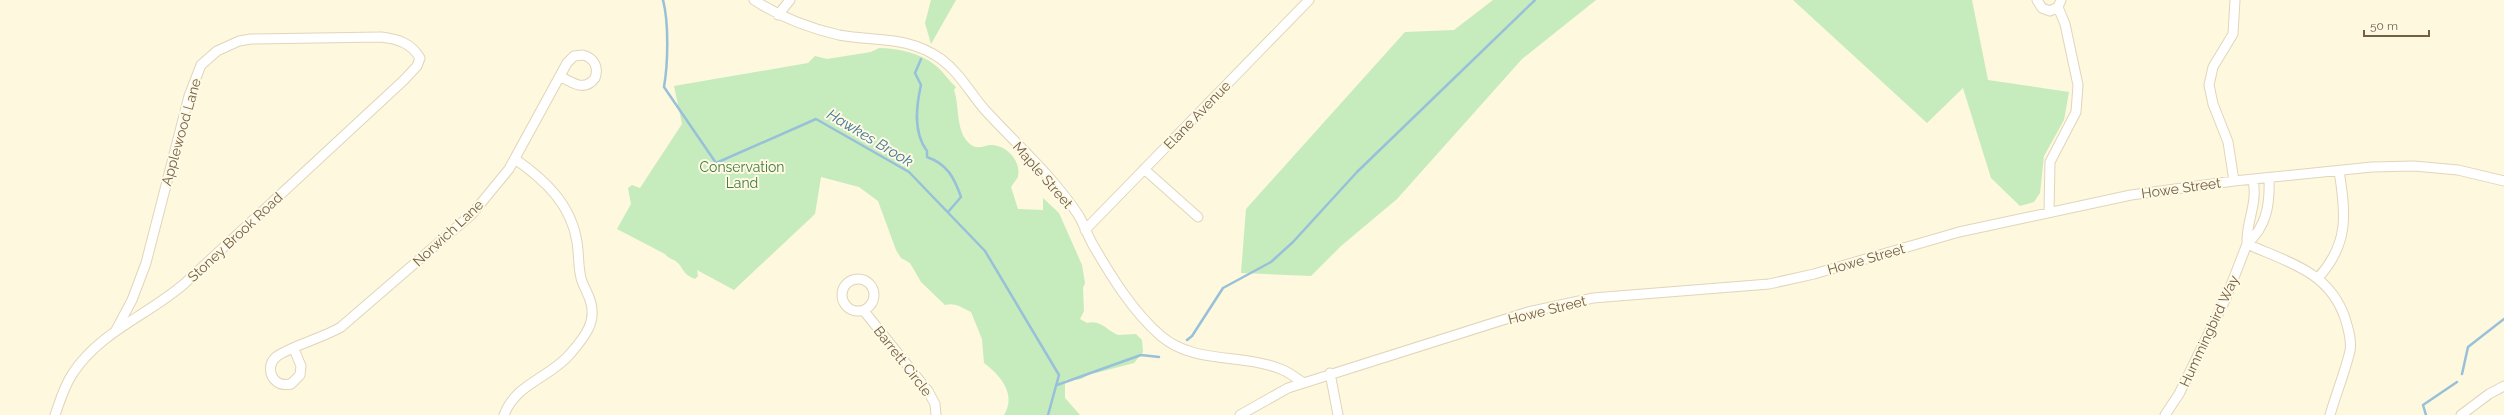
<svg xmlns="http://www.w3.org/2000/svg" width="2504" height="415" font-family="Raleway,sans-serif">
<style>
.green{fill:#c6ebbd}
.lines{fill:none;stroke-linecap:round;stroke-linejoin:round}
.stream{stroke:#98c1d9;stroke-width:2.5}
.minor-casing{stroke:#e1d5ba;stroke-width:11}
.minor{stroke:#fff;stroke-width:9}
.labels{text-anchor:middle;dominant-baseline:central;stroke-width:4;stroke-linejoin:round;paint-order:stroke}
.street-label{font-size:14px;fill:#746045;stroke:#fffae5}
.park-label{font-size:14px;fill:#427b3d;stroke:#fffae5}
.water-label{font-size:15px;font-style:italic;fill:#437897;stroke:#fffae5}
</style>
<rect width="100%" height="100%" fill="#fdf8de"/>
<path class="green" d="M 931,0 L 956,0 L 931,44 L 925,23 Z
M 1493,0 L 1596,0 L 1522,59 L 1397,199 L 1341,246 L 1311,276 L 1241,273 L 1246,209 L 1405,32 L 1454,30 Z
M 1793,0 L 1972,0 L 1988,80 L 2069,92 L 2064,120 L 2044,156 L 2040,193 L 2034,202 L 2020,206 L 1991,178 L 1963,88 L 1927,123 Z
M 879,48 C 897,48 920,53 935,65 C 943,71 948,80 956,87 L 954,90 C 960,107 955,131 970,144 C 978,151 985,144 993,145 C 1009,147 1021,162 1018,177 L 1011,187 L 1018,209 L 1043,210 L 1043,198 L 1059,213 L 1082,265 L 1085,283 L 1083,288 L 1084,311 L 1080,319 L 1087,323 C 1101,319 1106,330 1118,335 L 1136,334 L 1142,340 L 1143,352 L 1134,363 L 1096,373 L 1090,372 C 1082,382 1076,379 1065,380 L 1065,398 L 1080,415 L 1004,415 C 1017,394 1000,375 984,363 L 982,339 L 971,312 C 963,308 955,302 945,305 L 921,282 L 910,263 L 901,258 L 896,250 L 878,201 L 859,187 L 821,177 L 815,214 L 734,290 L 697,270 L 698,276 L 695,279 C 683,274 685,271 678,263 C 674,259 669,259 665,254 L 617,229 L 631,204 L 628,188 L 632,185 L 640,188 L 682,124 L 674,86 L 808,63 L 815,56 L 827,59 L 871,52 Z"/>
<g class="lines">
<path class="stream" d="M 663,0 C 669,23 668,64 664,87 L 716,163 L 816,119 L 909,172 L 985,251 L 1059,375 L 1048,415
M 921,59 L 915,73 L 921,85 C 916,107 913,133 927,151 L 927,157 C 947,164 954,177 961,197 L 948,212
M 1187,340 L 1192,336 L 1223,288 L 1271,262 L 1293,242 L 1357,172 L 1535,0
M 2462,374 L 2468,347 L 2504,319
M 1057,385 L 1141,355 L 1159,357
M 2426,415 L 2423,405 L 2457,382"/>
<defs>
<path id="minor" d="M 754,0 C 780,17 808,28 839,35 C 876,42 907,35 941,59 C 960,73 970,93 985,110 C 1017,145 1053,176 1079,216 C 1084,225 1088,236 1093,245 C 1111,276 1133,312 1161,336 C 1195,365 1244,353 1283,370 C 1290,373 1297,379 1304,383
M 2037,0 L 2042,8 L 2050,11 L 2058,7 L 2061,0
M 778,15 L 790,0
M 1144,169 L 1198,217
M 2253,180 C 2258,205 2246,220 2247,244 C 2267,226 2270,204 2269,178
M 2234,181 L 2228,142 L 2213,104 L 2209,85 L 2213,67 L 2233,34 L 2235,0
M 2049,212 L 2050,162 L 2076,112 L 2078,85 L 2065,24 L 2058,7
M 1085,230 L 1309,0
M 2318,278 C 2349,244 2346,214 2339,171
M842 295a16 16 0 1 1 32 0a16 16 0 1 1-32 0Z
M 864,311 L 928,391 L 935,404 L 936,415
M 294,349 L 301,366 L 300,375 L 291,384 C 286,385 281,385 277,382 C 269,376 268,364 276,357 C 288,347 323,338 341,327 L 472,214 L 509,169 L 567,63 L 574,56 L 583,55 C 594,58 599,67 595,78 C 585,92 572,83 560,76
M 1330,373 L 1338,415
M 55,415 C 60,401 64,386 73,373 C 100,332 148,315 184,284 L 404,80 L 417,66 L 420,58 C 411,43 398,39 381,37 L 251,39 L 239,41 L 217,51 L 201,65 L 189,96 L 146,263 L 132,300 L 116,330
M 504,415 C 516,383 550,378 570,354 C 583,339 598,322 590,300 C 588,293 583,286 581,278 C 578,266 579,254 577,242 C 571,204 545,180 515,159
M 1240,415 L 1288,388 L 1528,312 L 1593,298 L 1769,284 L 1814,274 L 1959,232 L 2131,195 L 2234,181 L 2372,167 L 2414,166 L 2458,170 L 2504,181
M 2165,415 L 2179,394 L 2226,298 L 2247,244 C 2287,262 2329,271 2345,318 C 2348,328 2352,340 2350,351 C 2345,372 2336,394 2330,415
M 2461,415 L 2489,394 L 2504,386"/>
</defs>
<use href="#minor" class="minor-casing"/>
<use href="#minor" class="minor"/>
</g>
<g class="labels">
<g class="street-label">
<text transform="translate(1197 115) rotate(-46)">Elane Avenue</text>
<text transform="translate(181 132) rotate(-74)">Applewood Lane</text>
<text transform="translate(1043 175) rotate(49)">Maple Street</text>
<text transform="translate(2181 188) rotate(-8)">Howe Street</text>
<text transform="translate(448 233) rotate(-43)">Norwich Lane</text>
<text transform="translate(235 237) rotate(-43)">Stoney Brook Road</text>
<text transform="translate(1866 259) rotate(-16)">Howe Street</text>
<text transform="translate(1547 310) rotate(-14)">Howe Street</text>
<text transform="translate(2209 331) rotate(-65)">Hummingbird Way</text>
<text transform="translate(903 361) rotate(52)">Barrett Circle</text>
</g>
<g class="park-label">
<text x="742" y="167">Conservation<tspan x="742" dy="16">Land</tspan></text>
</g>
<g class="water-label">
<text transform="translate(870 138) rotate(31)">Hawkes Brook</text>
</g>
</g>
<path d="M2364 30v6h65v-6" fill="none" stroke="#746045" stroke-width="2"/>
<text x="2370" y="30" font-size="12" fill="#746045" stroke="#fffae5" stroke-width="3" paint-order="stroke">50 m</text>
</svg>
